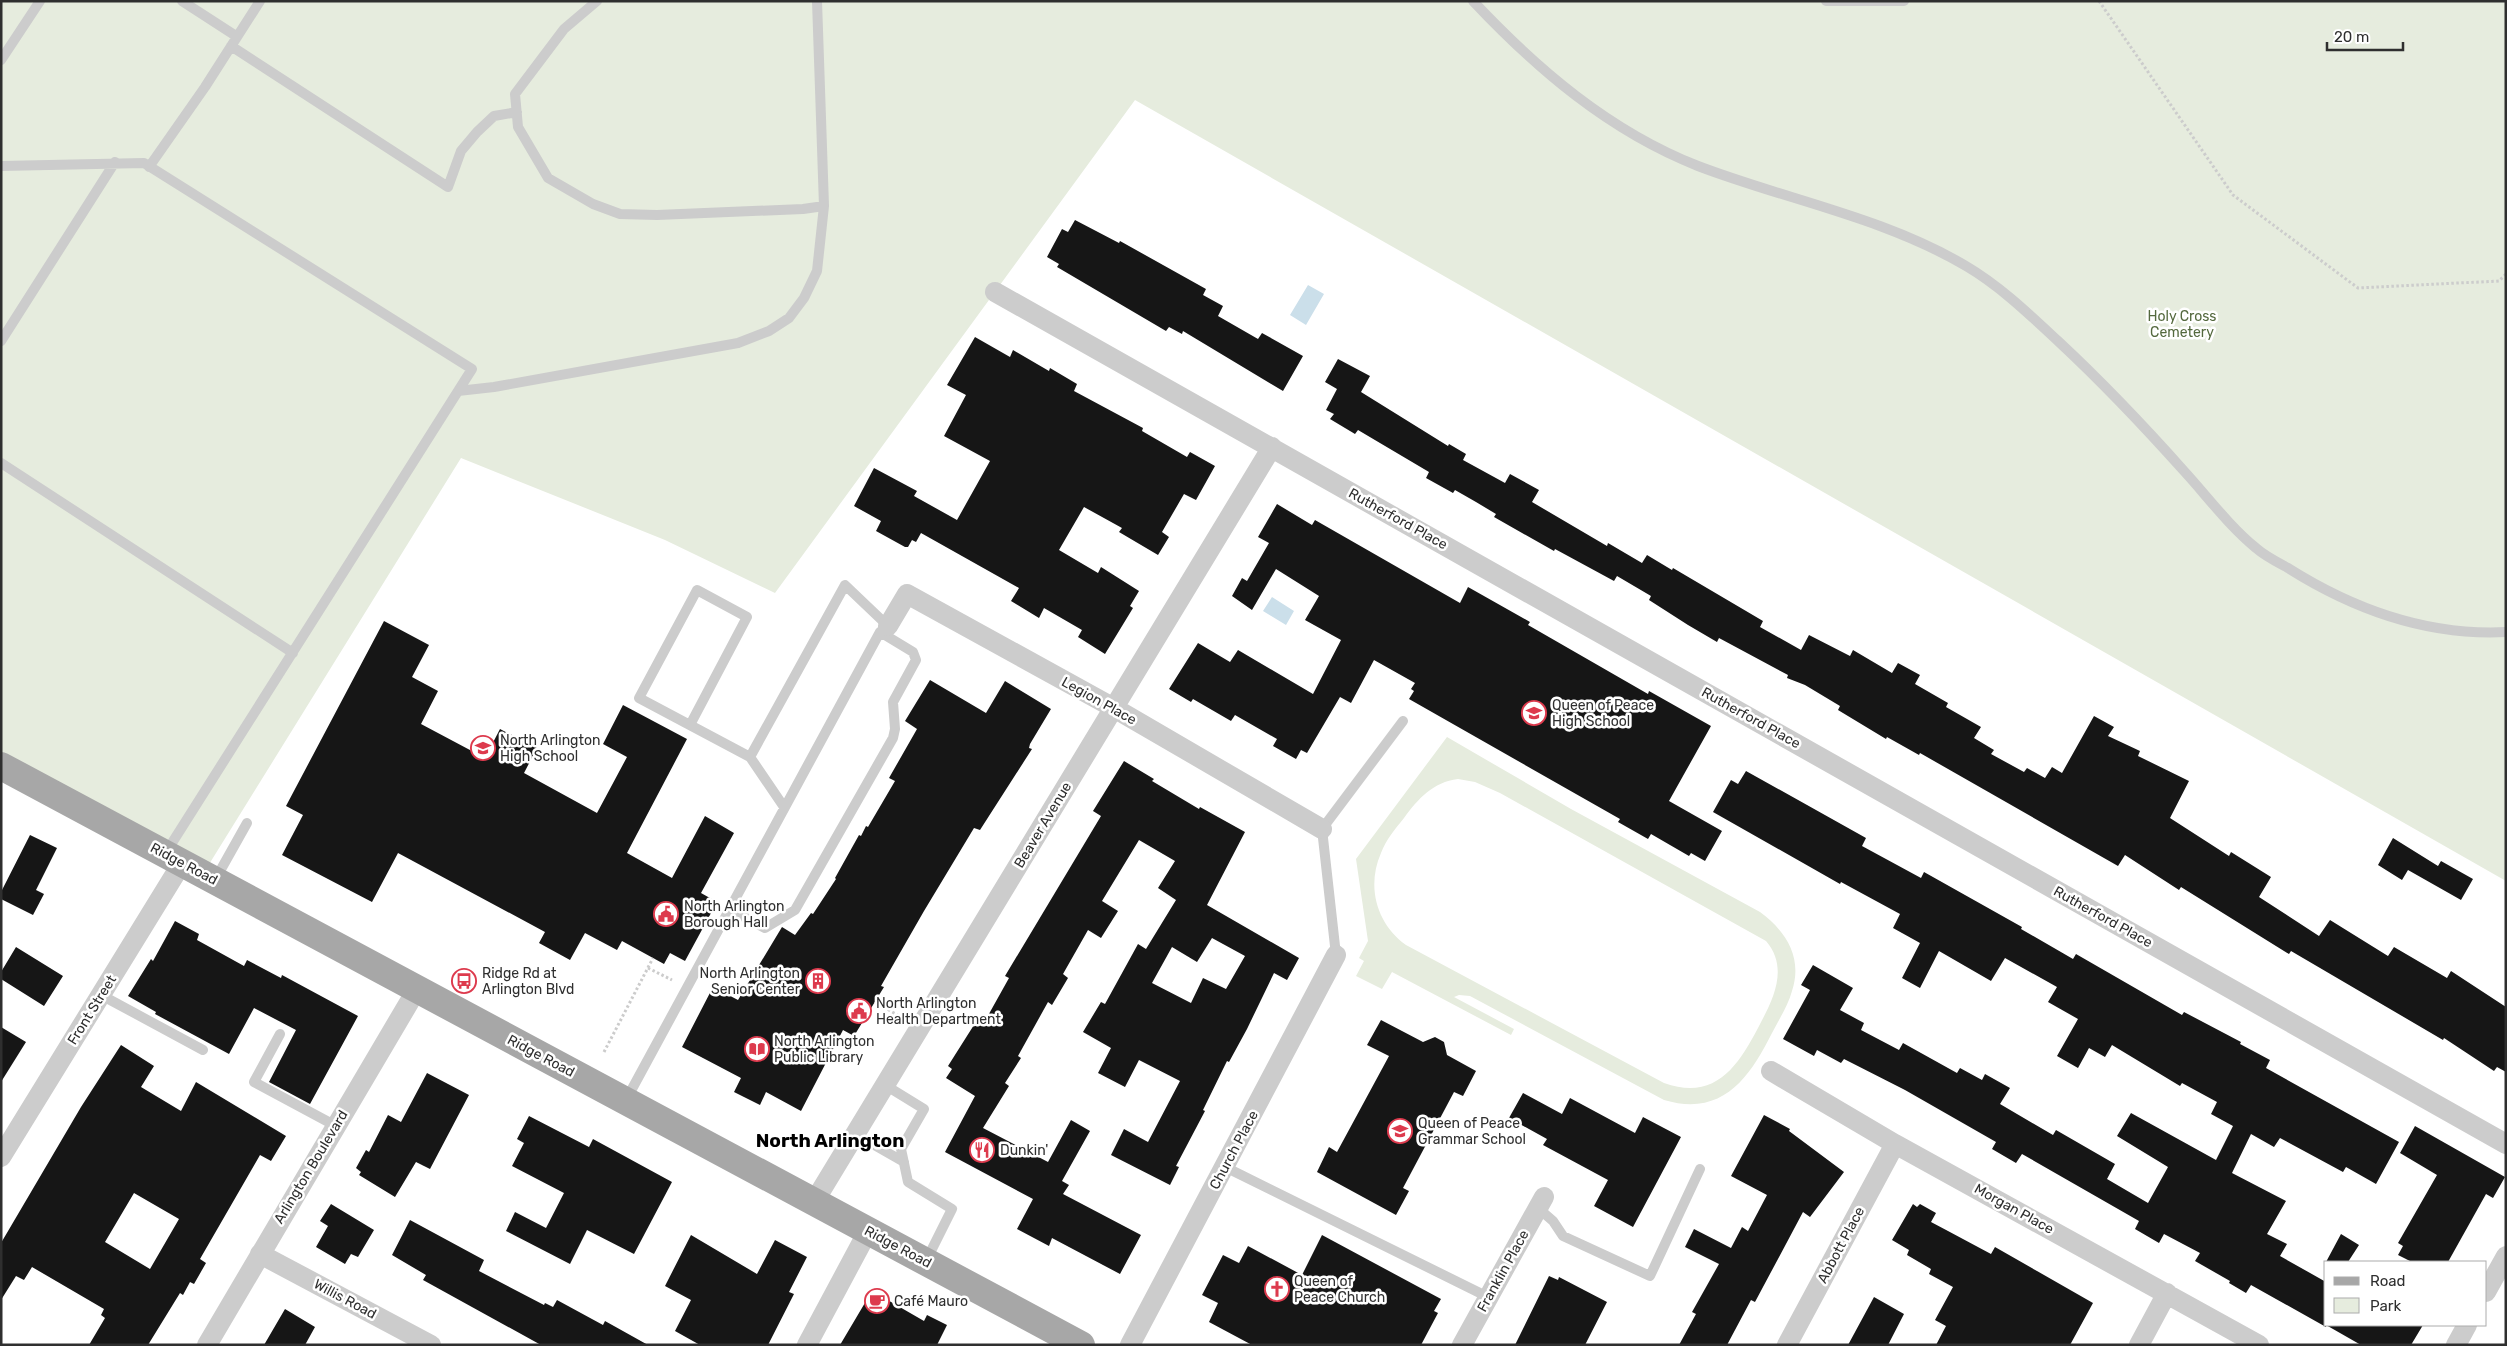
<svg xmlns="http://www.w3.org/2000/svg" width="2507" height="1346" font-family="Rubik,sans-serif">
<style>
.green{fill:#e6ecde;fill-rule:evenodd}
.water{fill:#cbdfea}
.building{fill:#161616;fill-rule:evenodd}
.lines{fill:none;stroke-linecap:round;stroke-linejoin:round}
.path{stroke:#ccc;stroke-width:3;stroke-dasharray:2.5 2.5;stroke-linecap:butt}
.lane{stroke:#ccc;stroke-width:10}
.street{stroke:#ccc;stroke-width:20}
.primary{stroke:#a7a7a7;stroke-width:28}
.labels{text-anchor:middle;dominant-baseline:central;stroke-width:5;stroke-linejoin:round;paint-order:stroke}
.park-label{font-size:14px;fill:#54693e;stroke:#fff}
.street-label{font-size:14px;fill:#2f2f2f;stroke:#fff}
.poi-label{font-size:14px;fill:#2f2f2f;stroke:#fff;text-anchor:start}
.district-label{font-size:19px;font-weight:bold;fill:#000;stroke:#fff}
</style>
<rect width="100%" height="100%" fill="#fff"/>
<path class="green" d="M 1,1 L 2506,1 L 2506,881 L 1135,100 L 775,593 L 665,540 L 461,458 L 203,874 L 1,766 Z
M 1447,737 L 1571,809 L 1760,912 C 1786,931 1803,958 1792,991 C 1788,1006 1779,1019 1772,1033 C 1749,1079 1722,1117 1664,1100 L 1470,996 L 1459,995 L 1454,997 L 1514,1029 L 1511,1035 L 1392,972 L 1382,989 L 1356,976 L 1364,961 L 1359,958 L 1368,941 L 1356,859 ZM 1458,779 L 1475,782 L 1500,793 L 1766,941 C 1790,969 1772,1001 1758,1028 C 1737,1068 1714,1101 1664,1083 L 1406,945 C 1377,924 1366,887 1381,853 C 1386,840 1395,829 1404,818 C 1418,799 1433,782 1458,779 Z"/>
<path class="water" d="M 1308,285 L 1324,294 L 1306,325 L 1290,315 Z
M 1272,597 L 1294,611 L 1286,625 L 1263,611 Z"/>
<path class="building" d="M 1075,220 L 1119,243 L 1120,241 L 1206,289 L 1203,295 L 1223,306 L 1218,316 L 1258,339 L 1262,333 L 1303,356 L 1283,391 L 1183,331 L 1182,334 L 1169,327 L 1166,331 L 1057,267 L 1059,264 L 1047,257 L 1062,229 L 1068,232 Z
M 975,337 L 1010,357 L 1013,350 L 1049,371 L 1050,368 L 1077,384 L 1074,391 L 1143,428 L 1142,431 L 1187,457 L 1190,452 L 1215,466 L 1196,500 L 1184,494 L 1162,532 L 1169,537 L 1158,555 L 1119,532 L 1122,528 L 1084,507 L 1059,550 L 1098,573 L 1101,567 L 1139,591 L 1130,606 L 1133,608 L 1105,654 L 1078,637 L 1082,630 L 1044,608 L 1039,618 L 1011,601 L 1019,588 L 921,533 L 916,542 L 912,540 L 908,547 L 905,547 L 876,531 L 881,521 L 854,506 L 874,468 L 917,491 L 914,496 L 957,520 L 990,461 L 944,436 L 966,395 L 947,385 Z
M 1338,359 L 1370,376 L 1361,392 L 1448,446 L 1449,444 L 1466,454 L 1463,460 L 1505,483 L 1510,474 L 1539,490 L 1532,502 L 1607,546 L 1608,543 L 1642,563 L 1647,555 L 1672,570 L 1673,568 L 1763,621 L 1760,627 L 1801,650 L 1809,635 L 1850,656 L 1853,650 L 1892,673 L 1898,663 L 1920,675 L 1915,684 L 1948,703 L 1946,707 L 1981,727 L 1974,738 L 1994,750 L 1991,754 L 2024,772 L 2027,768 L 2045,778 L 2052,767 L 2062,773 L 2094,716 L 2114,727 L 2108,736 L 2140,751 L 2138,756 L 2189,781 L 2170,818 L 2229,856 L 2231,852 L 2271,877 L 2259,897 L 2319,936 L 2330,920 L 2388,956 L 2394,947 L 2447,978 L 2451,971 L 2506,1007 L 2506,1072 L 2497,1067 L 2494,1071 L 2444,1038 L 2443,1040 L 2291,951 L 2289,954 L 2181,887 L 2179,890 L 2125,855 L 2118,866 L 1920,753 L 1919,755 L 1887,737 L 1886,739 L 1838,710 L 1840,706 L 1805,685 L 1787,678 L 1788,675 L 1719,638 L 1717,642 L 1688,625 L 1649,600 L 1651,596 L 1617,576 L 1614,581 L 1555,549 L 1554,551 L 1494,517 L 1496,514 L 1476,502 L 1455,490 L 1453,493 L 1426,478 L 1429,472 L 1358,430 L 1355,434 L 1330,419 L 1334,414 L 1326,410 L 1337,389 L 1325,382 Z
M 1277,504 L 1312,525 L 1315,520 L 1460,603 L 1468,587 L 1530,622 L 1528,625 L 1648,694 L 1649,691 L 1711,726 L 1669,801 L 1722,831 L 1705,861 L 1691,853 L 1689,856 L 1651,834 L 1648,839 L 1618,822 L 1620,819 L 1409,699 L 1414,691 L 1411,689 L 1415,683 L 1374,660 L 1351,703 L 1340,697 L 1307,753 L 1301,750 L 1296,759 L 1273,746 L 1277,739 L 1235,715 L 1231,721 L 1193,699 L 1191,702 L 1169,689 L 1198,643 L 1230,662 L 1238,650 L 1313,694 L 1341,640 L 1305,620 L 1319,596 L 1276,569 L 1252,610 L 1232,596 L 1242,578 L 1247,581 L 1269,543 L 1258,537 Z
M 384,621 L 429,645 L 412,677 L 438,691 L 421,724 L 485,758 L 500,729 L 537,748 L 524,773 L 597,813 L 627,757 L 603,744 L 623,705 L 687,739 L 627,853 L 672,878 L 705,816 L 734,833 L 701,893 L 717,902 L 685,961 L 670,953 L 664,964 L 622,941 L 617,950 L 585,933 L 570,960 L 539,943 L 545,932 L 398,853 L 372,902 L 282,855 L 303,815 L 286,806 Z
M 930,680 L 986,713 L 1005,681 L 1051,709 L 1030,744 L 1029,748 L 1032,749 L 980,830 L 974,828 L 924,911 L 881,986 L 884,987 L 854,1036 L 843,1030 L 801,1111 L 766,1092 L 760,1105 L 734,1092 L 741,1078 L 682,1047 L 713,987 L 738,1000 L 782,927 L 795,935 L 811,913 L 813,914 L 836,879 L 835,878 L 859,835 L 861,836 L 866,826 L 868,827 L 895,781 L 889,778 L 917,729 L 905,721 Z
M 1124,761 L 1154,779 L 1152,781 L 1199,809 L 1200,807 L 1245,832 L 1207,905 L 1299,958 L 1287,980 L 1274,973 L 1247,1029 L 1229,1062 L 1227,1061 L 1203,1110 L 1205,1111 L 1176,1166 L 1179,1167 L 1170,1185 L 1111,1155 L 1124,1129 L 1148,1142 L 1180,1081 L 1139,1060 L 1125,1087 L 1098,1073 L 1111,1048 L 1083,1032 L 1101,1002 L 1105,1004 L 1138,944 L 1146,949 L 1176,900 L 1158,888 L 1175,861 L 1139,840 L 1102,901 L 1118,911 L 1101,938 L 1088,930 L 1063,974 L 1068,978 L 1052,1005 L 1048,1002 L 1018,1056 L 1021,1058 L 1005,1083 L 1009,1086 L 983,1128 L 1048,1162 L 1071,1120 L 1090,1131 L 1062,1181 L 1069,1185 L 1063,1194 L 1141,1235 L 1120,1274 L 1052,1238 L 1049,1246 L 1017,1229 L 1033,1199 L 945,1152 L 975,1096 L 946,1078 L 952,1069 L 948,1066 L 979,1017 L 985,1021 L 1009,978 L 1005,976 L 1101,816 L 1093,811 ZM 1212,938 L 1245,956 L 1226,989 L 1203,978 L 1191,1003 L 1152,983 L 1172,947 L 1197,962 Z
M 1746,771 L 1866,838 L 1862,846 L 1921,878 L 1924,872 L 2022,927 L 2021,929 L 2073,959 L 2076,954 L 2182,1015 L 2184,1012 L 2241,1042 L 2240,1044 L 2270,1060 L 2266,1068 L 2399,1142 L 2376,1184 L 2346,1167 L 2343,1172 L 2280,1138 L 2274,1147 L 2251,1134 L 2232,1173 L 2286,1201 L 2267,1234 L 2287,1244 L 2280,1256 L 2326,1282 L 2326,1327 L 2251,1285 L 2246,1293 L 2229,1283 L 2230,1281 L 2195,1261 L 2200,1253 L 2164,1234 L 2159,1243 L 2135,1229 L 2139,1221 L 2022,1154 L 2016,1163 L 1992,1149 L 1996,1142 L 1905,1090 L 1844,1059 L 1841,1063 L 1817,1050 L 1814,1056 L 1783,1039 L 1810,990 L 1801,985 L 1813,965 L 1853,988 L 1840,1010 L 1864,1023 L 1861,1030 L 1899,1050 L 1903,1043 L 1957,1073 L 1960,1068 L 1982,1080 L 1985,1074 L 2010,1088 L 2000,1104 L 2053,1135 L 2056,1130 L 2115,1164 L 2107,1179 L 2148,1203 L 2168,1167 L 2117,1136 L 2131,1113 L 2216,1160 L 2233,1126 L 2211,1114 L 2217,1102 L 2182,1083 L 2180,1086 L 2112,1045 L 2105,1057 L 2089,1048 L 2078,1068 L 2057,1056 L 2078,1019 L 2048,1002 L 2057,987 L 2005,958 L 1991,981 L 1939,951 L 1920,988 L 1902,978 L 1920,943 L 1893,928 L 1900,914 L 1841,882 L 1840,884 L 1713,812 L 1731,780 L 1738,784 Z
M 30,835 L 57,848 L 36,890 L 44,894 L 33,915 L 1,899 L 1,892 Z
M 2393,838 L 2438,866 L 2441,861 L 2473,879 L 2461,900 L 2408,870 L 2402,880 L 2378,865 Z
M 175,921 L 199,934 L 197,940 L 244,966 L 247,960 L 281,978 L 282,975 L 358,1016 L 310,1104 L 269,1082 L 296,1030 L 254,1008 L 229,1054 L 155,1014 L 156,1012 L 128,996 L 151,959 L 153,961 Z
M 16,947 L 63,976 L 44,1006 L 1,979 L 1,972 Z
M 1381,1020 L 1423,1042 L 1435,1037 L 1444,1042 L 1447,1055 L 1476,1071 L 1463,1096 L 1454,1092 L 1403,1188 L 1409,1191 L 1396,1215 L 1317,1172 L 1329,1147 L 1337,1152 L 1389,1056 L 1367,1045 Z
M 1,1027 L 26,1042 L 1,1082 Z
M 121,1045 L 154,1066 L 141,1087 L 181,1111 L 196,1082 L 286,1136 L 271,1161 L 260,1155 L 200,1259 L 206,1263 L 194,1284 L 190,1282 L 183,1295 L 180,1293 L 148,1345 L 89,1345 L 105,1318 L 101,1315 L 104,1309 L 32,1267 L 24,1280 L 16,1276 L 1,1300 L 1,1243 L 81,1107 ZM 134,1193 L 179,1219 L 150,1269 L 105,1242 Z
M 427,1073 L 469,1095 L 430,1169 L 416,1162 L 395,1197 L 359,1175 L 361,1172 L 356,1168 L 366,1150 L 369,1152 L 388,1115 L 401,1122 Z
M 1523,1093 L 1562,1114 L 1570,1098 L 1635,1133 L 1643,1117 L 1681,1137 L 1633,1227 L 1594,1206 L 1608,1180 L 1543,1145 L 1547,1139 L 1509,1118 Z
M 1764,1115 L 1790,1129 L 1789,1131 L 1844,1172 L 1810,1217 L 1803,1212 L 1755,1302 L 1751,1300 L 1727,1345 L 1679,1345 L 1696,1314 L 1692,1312 L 1719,1264 L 1685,1247 L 1694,1229 L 1731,1248 L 1742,1227 L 1748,1231 L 1767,1195 L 1731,1176 Z
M 529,1116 L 589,1147 L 593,1139 L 672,1182 L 634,1254 L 587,1230 L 570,1264 L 506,1231 L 515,1212 L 546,1228 L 564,1193 L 512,1166 L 524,1143 L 517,1139 Z
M 2415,1126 L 2505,1177 L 2493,1198 L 2486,1194 L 2448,1262 L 2412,1262 L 2398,1255 L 2403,1246 L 2398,1243 L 2437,1175 L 2400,1153 Z
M 331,1204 L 374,1230 L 358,1257 L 351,1254 L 345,1264 L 316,1247 L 328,1226 L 320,1221 Z
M 1913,1204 L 1917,1207 L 1920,1204 L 1936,1213 L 1931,1222 L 1948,1231 L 1991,1254 L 1995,1247 L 2093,1303 L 2070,1345 L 1936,1345 L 1946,1326 L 1935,1320 L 1953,1287 L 1929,1274 L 1931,1269 L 1907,1255 L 1909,1250 L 1892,1240 Z
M 410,1220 L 484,1260 L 479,1271 L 544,1305 L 545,1303 L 553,1307 L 557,1300 L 603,1325 L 605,1321 L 648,1345 L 541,1345 L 423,1280 L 426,1275 L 392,1255 Z
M 2341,1234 L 2359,1245 L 2348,1262 L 2326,1262 Z
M 691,1235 L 757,1274 L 775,1240 L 807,1257 L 789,1292 L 794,1294 L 768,1345 L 700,1345 L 675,1331 L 691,1300 L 665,1286 Z
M 1322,1235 L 1441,1299 L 1434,1311 L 1438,1313 L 1421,1345 L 1252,1345 L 1209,1322 L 1218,1303 L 1202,1295 L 1223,1255 L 1239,1263 L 1248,1246 L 1302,1275 Z
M 1549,1276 L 1558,1280 L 1559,1277 L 1607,1302 L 1585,1345 L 1515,1345 Z
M 872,1291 L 924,1321 L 927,1315 L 947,1325 L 937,1345 L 840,1345 Z
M 1874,1297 L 1904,1314 L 1888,1345 L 1848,1345 Z
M 285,1309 L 315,1327 L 305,1345 L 264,1345 Z
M 2326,1325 L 2423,1325 L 2411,1345 L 2361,1345 Z"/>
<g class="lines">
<path class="path" d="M 2099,1 L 2233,195 L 2358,288 L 2499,281 L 2506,274
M 648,968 L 672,980
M 875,1002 L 899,1016
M 604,1052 L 653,958"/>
<path class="lane" d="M 182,1 L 236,36
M 597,1 L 564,29 L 515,94 L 518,127 L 548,178 L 593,204 L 620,214 L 657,215 L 803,209 L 824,206
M 1473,1 C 1537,69 1609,131 1698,166 C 1787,200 1883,217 1966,266 C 2000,286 2029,314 2058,341 C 2102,382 2143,425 2184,471 C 2207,496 2229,526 2256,548 C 2265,556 2277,562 2288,568 C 2353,609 2428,636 2506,632
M 1826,1 L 1904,1
M 231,46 L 448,187 L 461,151 L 477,132 L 494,116 L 517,112
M 1,60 L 40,1
M 1,166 L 144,163 L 472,369 L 165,854
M 149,167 L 205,87 L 260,1
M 1,341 L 115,162
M 458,391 L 494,387 L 738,343 L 769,331 L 789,318 L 804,298 L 817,271 L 824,206 L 817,1
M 1,463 L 293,653
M 690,725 L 747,617 L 697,590 L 639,698 L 750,757 L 784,807
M 215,880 L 247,823
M 729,909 L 765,928 L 795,910 L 893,738 L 895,729 L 893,702 L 916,660 L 913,652 L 880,632
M 1336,955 L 1322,829 L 1403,721
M 101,995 L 203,1050
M 280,1034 L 254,1082 L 336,1126
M 885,1085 L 924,1109 L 901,1149 L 908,1182 L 952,1209 L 926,1261
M 626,1100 L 880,632 L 888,626 L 845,585 L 750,757
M 855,1134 L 904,1162
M 1225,1167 L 1488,1297
M 1538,1208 L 1553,1221 L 1563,1236 L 1650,1276 L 1700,1169"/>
<path class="street" d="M 995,292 L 2506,1144
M 888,626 L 907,594 L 1114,708 L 1322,829
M 1771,1071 L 1895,1144 L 2259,1345
M 1,1157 L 182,863
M 814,1202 L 1272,447
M 260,1254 L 431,1345
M 2486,1292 L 2506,1256
M 207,1345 L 417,989
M 807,1345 L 868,1231
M 1130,1345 L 1336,955
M 1462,1345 L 1544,1197
M 1787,1345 L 1895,1144
M 2139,1345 L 2167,1293
M 2456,1345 L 2467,1325"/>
<path class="primary" d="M 1,766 L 1081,1345"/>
</g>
<defs>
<symbol id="school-ring" viewBox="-11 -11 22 22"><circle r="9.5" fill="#fff" stroke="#dd3a4d" stroke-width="1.5"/><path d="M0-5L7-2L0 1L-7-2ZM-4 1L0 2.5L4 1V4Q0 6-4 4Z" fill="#dd3a4d"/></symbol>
<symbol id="civic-ring" viewBox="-11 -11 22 22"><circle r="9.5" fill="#fff" stroke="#dd3a4d" stroke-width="1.5"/><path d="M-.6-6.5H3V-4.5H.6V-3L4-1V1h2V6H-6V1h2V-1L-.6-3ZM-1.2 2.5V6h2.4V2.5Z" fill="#dd3a4d"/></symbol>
<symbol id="bus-ring" viewBox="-11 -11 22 22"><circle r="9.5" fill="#fff" stroke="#dd3a4d" stroke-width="1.5"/><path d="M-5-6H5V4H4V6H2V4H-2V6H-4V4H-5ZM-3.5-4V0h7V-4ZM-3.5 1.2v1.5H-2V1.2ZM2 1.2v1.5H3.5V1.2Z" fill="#dd3a4d"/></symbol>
<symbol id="building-ring" viewBox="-11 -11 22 22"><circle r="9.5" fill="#fff" stroke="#dd3a4d" stroke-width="1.5"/><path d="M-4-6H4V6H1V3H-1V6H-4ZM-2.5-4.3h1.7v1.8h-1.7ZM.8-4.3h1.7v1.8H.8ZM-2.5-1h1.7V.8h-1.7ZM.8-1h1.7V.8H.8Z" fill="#dd3a4d"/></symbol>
<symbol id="library-ring" viewBox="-11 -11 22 22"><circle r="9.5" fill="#fff" stroke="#dd3a4d" stroke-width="1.5"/><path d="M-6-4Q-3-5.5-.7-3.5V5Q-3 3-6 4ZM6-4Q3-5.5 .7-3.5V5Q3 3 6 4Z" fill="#dd3a4d"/></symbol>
<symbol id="restaurant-ring" viewBox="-11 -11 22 22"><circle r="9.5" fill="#fff" stroke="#dd3a4d" stroke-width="1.5"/><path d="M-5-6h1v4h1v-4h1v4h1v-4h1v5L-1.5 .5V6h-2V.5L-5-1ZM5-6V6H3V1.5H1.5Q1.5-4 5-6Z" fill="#dd3a4d"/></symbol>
<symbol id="church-ring" viewBox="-11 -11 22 22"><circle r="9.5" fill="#fff" stroke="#dd3a4d" stroke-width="1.5"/><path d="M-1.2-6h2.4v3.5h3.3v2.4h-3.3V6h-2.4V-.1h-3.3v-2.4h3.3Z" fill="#dd3a4d"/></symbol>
<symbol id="cafe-ring" viewBox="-11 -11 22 22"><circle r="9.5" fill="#fff" stroke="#dd3a4d" stroke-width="1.5"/><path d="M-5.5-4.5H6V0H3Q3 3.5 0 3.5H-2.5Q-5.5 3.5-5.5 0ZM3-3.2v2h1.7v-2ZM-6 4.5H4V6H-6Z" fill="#dd3a4d"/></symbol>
</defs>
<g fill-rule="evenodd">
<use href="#school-ring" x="1520" y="699" width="28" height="28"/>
<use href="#school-ring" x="469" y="734" width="28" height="28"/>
<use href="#civic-ring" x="652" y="900" width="28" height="28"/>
<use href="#bus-ring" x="450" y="967" width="28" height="28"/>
<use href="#building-ring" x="804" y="967" width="28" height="28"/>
<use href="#civic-ring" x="845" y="997" width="28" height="28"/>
<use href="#library-ring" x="743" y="1035" width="28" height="28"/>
<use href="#school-ring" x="1386" y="1117" width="28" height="28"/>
<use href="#restaurant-ring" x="968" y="1136" width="28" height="28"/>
<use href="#church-ring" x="1263" y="1275" width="28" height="28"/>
<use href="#cafe-ring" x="863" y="1287" width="28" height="28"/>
</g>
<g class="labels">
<g class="park-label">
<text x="2182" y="316">Holy Cross<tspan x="2182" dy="16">Cemetery</tspan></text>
</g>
<g class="street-label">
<text transform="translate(1398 519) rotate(29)">Rutherford Place</text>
<text transform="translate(1099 701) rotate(29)">Legion Place</text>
<text transform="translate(1751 718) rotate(29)">Rutherford Place</text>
<text transform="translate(1043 825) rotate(-59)">Beaver Avenue</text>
<text transform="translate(184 864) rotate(28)">Ridge Road</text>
<text transform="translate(2103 917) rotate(29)">Rutherford Place</text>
<text transform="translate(92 1010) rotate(-58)">Front Street</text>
<text transform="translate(541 1056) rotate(28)">Ridge Road</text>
<text transform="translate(1234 1150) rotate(-62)">Church Place</text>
<text transform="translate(311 1167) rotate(-59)">Arlington Boulevard</text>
<text transform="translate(2014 1209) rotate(29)">Morgan Place</text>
<text transform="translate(1841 1245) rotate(-62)">Abbott Place</text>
<text transform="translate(898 1247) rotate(28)">Ridge Road</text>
<text transform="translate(1503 1271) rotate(-61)">Franklin Place</text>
<text transform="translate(345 1299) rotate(28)">Willis Road</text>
</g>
<g class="poi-label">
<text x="1552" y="705">Queen of Peace<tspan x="1552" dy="16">High School</tspan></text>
<text x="500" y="740">North Arlington<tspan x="500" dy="16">High School</tspan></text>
<text x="684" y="906">North Arlington<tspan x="684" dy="16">Borough Hall</tspan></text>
<text x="482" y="973">Ridge Rd at<tspan x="482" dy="16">Arlington Blvd</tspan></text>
<text x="800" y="973" text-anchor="end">North Arlington<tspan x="800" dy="16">Senior Center</tspan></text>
<text x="876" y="1003">North Arlington<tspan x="876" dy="16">Health Department</tspan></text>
<text x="774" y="1041">North Arlington<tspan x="774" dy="16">Public Library</tspan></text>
<text x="1418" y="1123">Queen of Peace<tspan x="1418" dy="16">Grammar School</tspan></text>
<text x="1000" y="1150">Dunkin'</text>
<text x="1294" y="1281">Queen of<tspan x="1294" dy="16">Peace Church</tspan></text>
<text x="894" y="1301">Café Mauro</text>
</g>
<g class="district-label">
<text x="830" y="1140">North Arlington</text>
</g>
</g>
<rect width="2507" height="1346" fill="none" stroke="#2f2f2f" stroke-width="5"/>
<rect x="2324" y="1261" width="162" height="65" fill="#ffffff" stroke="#acacac"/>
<rect x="2334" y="1277" width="25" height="8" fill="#a7a7a7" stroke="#acacac"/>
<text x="2370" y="1286" font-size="15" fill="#2f2f2f">Road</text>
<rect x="2334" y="1298" width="25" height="15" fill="#e6ecde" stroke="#acacac"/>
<text x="2370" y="1311" font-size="15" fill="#2f2f2f">Park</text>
<path d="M2327 42v8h76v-8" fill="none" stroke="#2f2f2f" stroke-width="2.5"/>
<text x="2334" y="42" font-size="15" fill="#2f2f2f" stroke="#ffffff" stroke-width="4" paint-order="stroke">20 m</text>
</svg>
